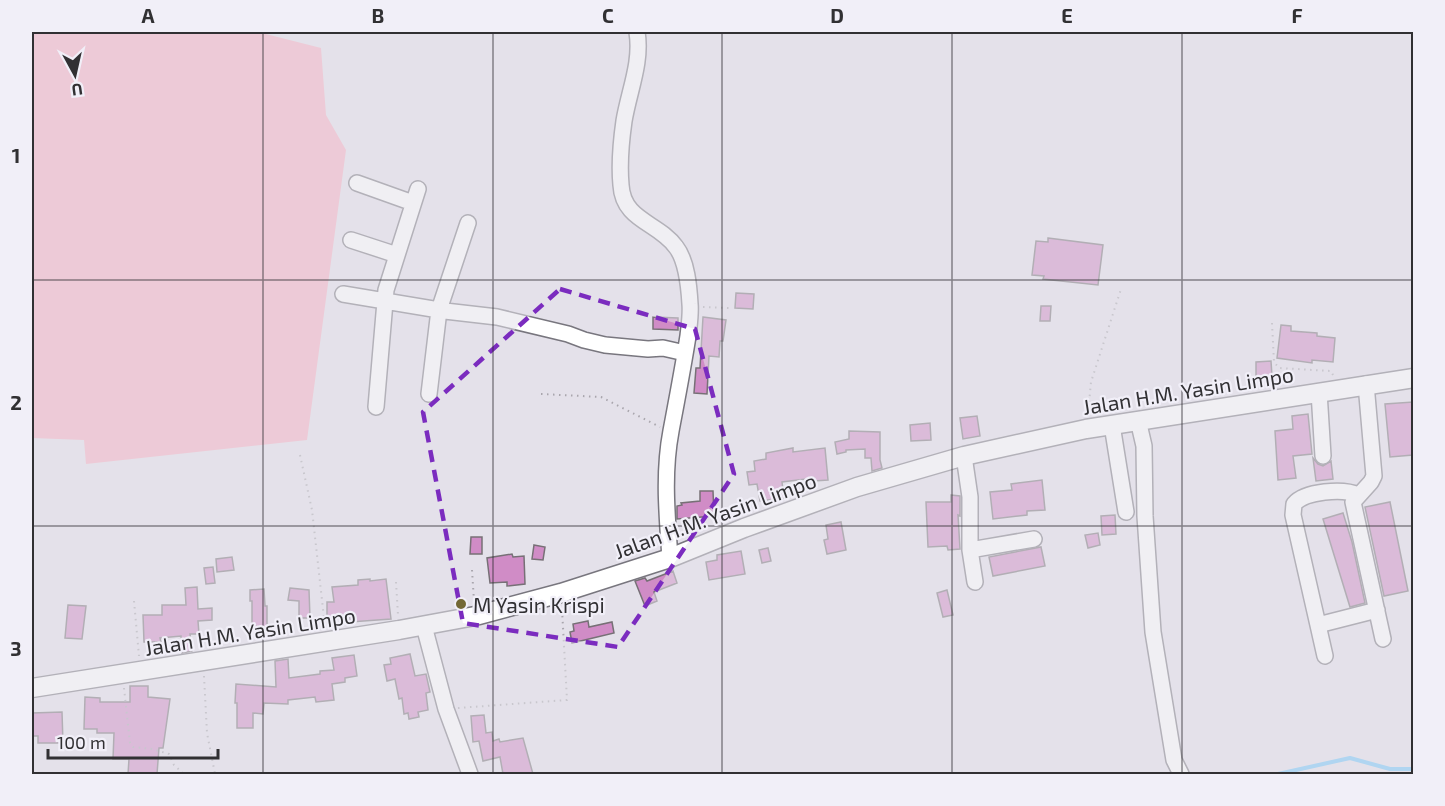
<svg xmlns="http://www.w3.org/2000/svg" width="1445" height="806" font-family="'Exo 2',sans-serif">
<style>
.green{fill:#f9aec0}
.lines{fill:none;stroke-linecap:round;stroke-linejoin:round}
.stream{stroke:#71c5fa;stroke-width:4}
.building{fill:#d08cc6;stroke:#777076;stroke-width:1.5}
.minor-casing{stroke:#78767e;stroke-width:18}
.major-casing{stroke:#78767e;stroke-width:21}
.path{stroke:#a9a6ad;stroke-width:2;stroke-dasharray:1.5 4.5;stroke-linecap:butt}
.minor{stroke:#fff;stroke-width:15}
.major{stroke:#fff;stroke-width:18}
.marked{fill:none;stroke:#7b2cbf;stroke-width:4.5;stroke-dasharray:12 8;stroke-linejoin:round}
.grid{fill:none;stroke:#313033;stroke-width:1.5;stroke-opacity:0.55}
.poi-dot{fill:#736835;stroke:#f1eff8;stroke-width:2}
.labels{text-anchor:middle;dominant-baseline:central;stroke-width:4.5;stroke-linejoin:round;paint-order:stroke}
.street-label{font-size:21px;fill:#313033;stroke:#f1eff8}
.poi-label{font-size:21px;fill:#313033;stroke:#f1eff8;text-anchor:start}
.neatline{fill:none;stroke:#313033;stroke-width:2}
.grid-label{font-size:20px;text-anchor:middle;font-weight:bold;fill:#313033}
</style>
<rect width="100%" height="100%" fill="#e4e1ea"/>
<path class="green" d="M 32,32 L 258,32 L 321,48 L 326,115 L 346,150 L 307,440 L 86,464 L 84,440 L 32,438 Z"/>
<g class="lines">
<path class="stream" d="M 1278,774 L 1350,758 L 1390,769 L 1414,769"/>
</g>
<path class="building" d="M 1048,238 L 1103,245 L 1098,285 L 1043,279 L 1044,276 L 1032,275 L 1036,241 L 1048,242 Z
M 736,293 L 754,294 L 753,309 L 735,308 Z
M 1041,306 L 1051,306 L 1050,321 L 1040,321 Z
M 653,317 L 678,318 L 678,330 L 653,329 Z
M 703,317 L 726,320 L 723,341 L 720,341 L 719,357 L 709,356 L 707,394 L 694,393 L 696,368 L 700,368 Z
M 1281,325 L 1291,326 L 1291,331 L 1317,333 L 1317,336 L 1335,338 L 1333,362 L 1312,360 L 1312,363 L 1277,358 Z
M 1271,361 L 1272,376 L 1256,376 L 1256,362 Z
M 1413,402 L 1413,455 L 1390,457 L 1385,404 Z
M 1308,414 L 1312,454 L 1293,456 L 1296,478 L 1278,480 L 1275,431 L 1293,429 L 1292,416 Z
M 977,416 L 980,436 L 963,439 L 960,418 Z
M 930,423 L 931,440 L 911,441 L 910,425 Z
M 849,431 L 880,432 L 880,460 L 882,468 L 872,471 L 871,458 L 865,458 L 865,449 L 846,450 L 846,452 L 837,454 L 835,442 L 849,439 Z
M 793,448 L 793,452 L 825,448 L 828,480 L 814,481 L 814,478 L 782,482 L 784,498 L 760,501 L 757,484 L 749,485 L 747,472 L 755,471 L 754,461 L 766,459 L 766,453 Z
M 1313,458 L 1318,464 L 1323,466 L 1331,461 L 1333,479 L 1316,481 Z
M 1042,480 L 1045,510 L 1027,511 L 1027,515 L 993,519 L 990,492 L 1012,490 L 1011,484 Z
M 700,491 L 713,491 L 714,516 L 677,519 L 677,506 L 682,505 L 681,503 L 700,501 Z
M 951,495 L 960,496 L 960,516 L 958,515 L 960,549 L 948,550 L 947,546 L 928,547 L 926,502 L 951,502 Z
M 1390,502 L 1408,591 L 1384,596 L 1365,507 Z
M 1343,513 L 1352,542 L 1365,603 L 1350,607 L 1323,519 Z
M 1115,515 L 1116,534 L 1102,535 L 1101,516 Z
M 841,522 L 846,550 L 827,554 L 824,540 L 828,539 L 826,525 Z
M 1098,533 L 1100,545 L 1088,548 L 1085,535 Z
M 471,537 L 482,537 L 482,554 L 470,554 Z
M 534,545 L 545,547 L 543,560 L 532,559 Z
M 1041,547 L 1045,566 L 993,576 L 989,557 Z
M 768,548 L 771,561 L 762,563 L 759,550 Z
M 741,551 L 745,574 L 709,580 L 706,562 L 717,560 L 717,555 Z
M 512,554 L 513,557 L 524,556 L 525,584 L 507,586 L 507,582 L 490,583 L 487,558 Z
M 232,557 L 234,570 L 217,572 L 216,559 Z
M 213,567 L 215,583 L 206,584 L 204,568 Z
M 673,571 L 677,583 L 654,592 L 657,601 L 645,606 L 635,581 L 645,578 L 647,581 Z
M 370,579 L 370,581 L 386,579 L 391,619 L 350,622 L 350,615 L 327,617 L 327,602 L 334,602 L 332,587 L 358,585 L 358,580 Z
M 197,587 L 198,609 L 212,608 L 212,620 L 198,621 L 199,634 L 190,634 L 192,651 L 182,653 L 181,636 L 160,638 L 161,642 L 144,642 L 143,615 L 162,615 L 162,605 L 186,605 L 185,588 Z
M 290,588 L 309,590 L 310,618 L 299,618 L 299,601 L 288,600 Z
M 264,589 L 265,606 L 267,606 L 267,627 L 252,626 L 252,601 L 250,601 L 250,590 Z
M 947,590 L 953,615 L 943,617 L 937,593 Z
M 68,605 L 86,606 L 82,639 L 65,638 Z
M 588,621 L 589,627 L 612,622 L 614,633 L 572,643 L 570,632 L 574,631 L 573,624 Z
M 410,654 L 415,676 L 426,674 L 430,692 L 426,693 L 428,710 L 418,712 L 419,717 L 409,719 L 408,713 L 404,714 L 402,698 L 399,699 L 395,679 L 387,681 L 384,665 L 391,664 L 390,658 Z
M 354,655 L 357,676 L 345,678 L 345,682 L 332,684 L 334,700 L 316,702 L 315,697 L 288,700 L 288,704 L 264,703 L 263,714 L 253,713 L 253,728 L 237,728 L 237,703 L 235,703 L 236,684 L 276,687 L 275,661 L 288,659 L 289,678 L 320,674 L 320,671 L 334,670 L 332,658 Z
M 130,686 L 148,686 L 148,697 L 170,699 L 163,748 L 159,748 L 157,774 L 128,774 L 129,759 L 113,759 L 114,733 L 97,733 L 97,729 L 84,729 L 85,697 L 100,698 L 100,702 L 130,702 Z
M 62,712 L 63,743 L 38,743 L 38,736 L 32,736 L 32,713 Z
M 484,715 L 486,733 L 492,732 L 493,741 L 499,739 L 500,742 L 523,738 L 533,774 L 503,774 L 500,757 L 483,761 L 479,741 L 473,742 L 471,716 Z"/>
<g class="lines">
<defs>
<path id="minor" d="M 637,32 C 642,62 629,91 624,121 C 621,142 619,164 621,185 C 623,221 658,222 676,247 C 687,261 689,287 690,304 C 691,314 689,326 688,336 C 683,368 677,399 671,431 C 663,473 667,515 670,558
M 357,183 L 413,203
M 351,240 L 397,255
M 343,294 L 445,311 L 497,317 L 568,334 L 584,340 L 605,345 L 648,349 L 663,348 L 685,353
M 1366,384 L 1374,476 L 1371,482 L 1353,502 L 1383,639
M 1319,392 L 1323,456
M 429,394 L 439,310 L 468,223
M 376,407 L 386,290 L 418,189
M 1138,420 L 1144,446 L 1145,516 L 1153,632 L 1174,760 L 1181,774
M 1112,425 L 1126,512
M 964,456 L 970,497 L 970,550 L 975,582
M 1358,495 C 1343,488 1305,491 1294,504 L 1293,515 L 1318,625 L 1377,610
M 970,550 L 1034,539
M 1318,625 L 1325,656
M 424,626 L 446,709 L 470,774"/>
<path id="major" d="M 32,688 L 399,630 L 475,616 L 561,593 L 670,558 L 744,528 L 857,487 L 964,456 L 1086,429 L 1414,378"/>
</defs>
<use href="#minor" class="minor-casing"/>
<use href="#major" class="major-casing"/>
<path class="path" d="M 703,307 L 730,308
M 1272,323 L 1274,362 L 1279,368 L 1331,371 L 1333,375
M 541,394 L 601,397 L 660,427
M 1088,414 L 1091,382 L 1121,289
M 300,455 L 312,510 L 325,627
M 472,570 L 474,601
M 396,582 L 398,615
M 134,601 L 139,656
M 204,676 L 207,733 L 215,774
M 124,688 L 130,743 L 133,747 L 152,749 L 169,754 L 174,765 L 184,774
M 458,708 L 567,700 L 562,609
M 561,774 L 562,774"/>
<use href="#minor" class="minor"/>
<use href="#major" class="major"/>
</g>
<path d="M0 0H1445V806H0ZM 560,289 L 695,329 L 734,474 L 618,647 L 463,623 L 423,412 Z" fill="#e4e1ea" fill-opacity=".55" fill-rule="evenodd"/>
<path class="marked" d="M 560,289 L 695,329 L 734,474 L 618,647 L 463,623 L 423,412 Z"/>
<path class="grid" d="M 263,32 L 263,774M 493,32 L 493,774M 722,32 L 722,774M 952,32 L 952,774M 1182,32 L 1182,774M 32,280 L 1414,280M 32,526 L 1414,526"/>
<circle class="poi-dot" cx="461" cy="604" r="6"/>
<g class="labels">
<g class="street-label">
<text transform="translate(1188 390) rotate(-9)">Jalan H.M. Yasin Limpo</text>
<text transform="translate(715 515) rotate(-20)">Jalan H.M. Yasin Limpo</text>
<text transform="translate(250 631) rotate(-9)">Jalan H.M. Yasin Limpo</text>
</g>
<g class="poi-label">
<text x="473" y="604">M Yasin Krispi</text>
</g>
</g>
<rect width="1445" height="806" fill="none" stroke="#f1eff8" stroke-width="66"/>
<g transform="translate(75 75) rotate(172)" stroke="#f1eff8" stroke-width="4.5" paint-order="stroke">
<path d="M0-4.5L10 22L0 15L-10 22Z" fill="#313033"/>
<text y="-9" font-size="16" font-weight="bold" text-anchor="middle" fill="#313033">U</text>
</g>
<path d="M48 749v9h170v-9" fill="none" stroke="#313033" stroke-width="3"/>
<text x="57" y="749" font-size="18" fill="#313033" stroke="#f1eff8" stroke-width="4.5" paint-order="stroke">100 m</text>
<rect x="33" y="33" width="1379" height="740" class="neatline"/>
<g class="grid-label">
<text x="148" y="23">A</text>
<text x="378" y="23">B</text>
<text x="608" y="23">C</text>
<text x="837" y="23">D</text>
<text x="1067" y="23">E</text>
<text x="1297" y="23">F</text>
<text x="16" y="163">1</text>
<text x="16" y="410">2</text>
<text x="16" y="656">3</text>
</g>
</svg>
